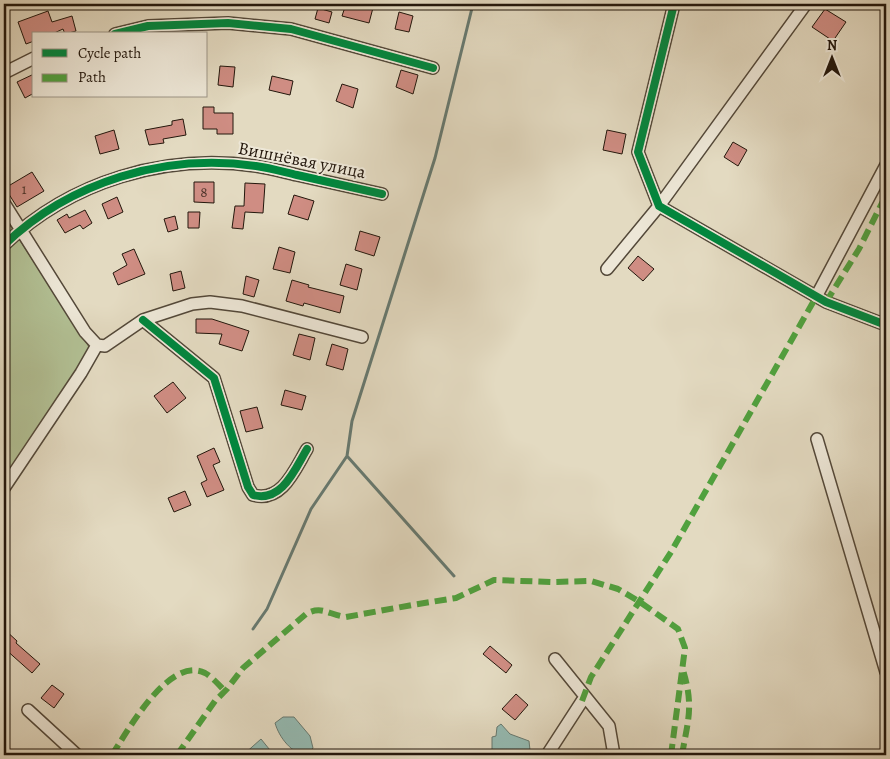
<svg xmlns="http://www.w3.org/2000/svg" width="890" height="759" font-family="Alegreya,serif">
<style>
.green{fill:#b2c094;stroke:#6a6c50}
.water{fill:#95bbb3;stroke:#677970}
.lines{fill:none;stroke-linecap:round;stroke-linejoin:round}
.stream{stroke:#677970;stroke-width:3}
.building{fill:#cf8d83;stroke:#23170c}
.minor-casing{stroke:#534839;stroke-width:14}
.minor{stroke:#ede7d7;stroke-width:11}
.quiet{stroke:#50a13e;stroke-width:6;stroke-dasharray:12 6;stroke-linecap:butt}
.cycleway-casing{stroke:#ede7d7;stroke-width:11}
.cycleway{stroke:#00873e;stroke-width:8}
.labels{text-anchor:middle;dominant-baseline:central;stroke-width:4;stroke-linejoin:round;paint-order:stroke}
.number-label{font-size:15px;fill:#4e342a}
.street-label{font-size:18px;fill:#23170c;stroke:#ede7d7}
</style>
<rect width="100%" height="100%" fill="#e3dac1"/>
<filter id="stains"><feTurbulence type="fractalNoise" baseFrequency=".004" numOctaves="4"/><feColorMatrix values="0 0 0 0 .2 0 0 0 0 .09 0 0 0 0 .02 0 0 0 .5 -.17"/></filter>
<radialGradient id="worn" r=".72"><stop offset=".6" stop-color="#630" stop-opacity="0"/><stop offset="1" stop-color="#630" stop-opacity=".3"/></radialGradient>
<path class="green" d="M 4,216 L 91,350 L 4,477 Z"/>
<path class="water" d="M 283,717 L 294,717 L 310,736 L 313,748 L 308,755 C 292,755 279,737 275,723 Z
M 501,724 L 510,734 L 529,741 L 530,750 L 529,755 L 497,755 L 492,750 L 492,737 L 496,736 L 497,727 Z
M 261,739 L 274,755 L 243,755 Z"/>
<g class="lines">
<path class="stream" d="M 454,576 L 347,456 L 352,421 L 435,158 L 473,4
M 253,629 L 267,609 L 311,509 L 347,456"/>
</g>
<path class="building" d="M 346,4 L 374,4 L 369,23 L 342,16 Z
M 318,8 L 332,12 L 329,23 L 315,19 Z
M 825,9 L 846,22 L 833,41 L 812,27 Z
M 48,11 L 52,22 L 72,16 L 76,31 L 65,34 L 63,29 L 52,34 L 34,34 L 34,41 L 26,44 L 18,22 Z
M 399,12 L 413,16 L 409,32 L 395,29 Z
M 220,66 L 235,67 L 233,87 L 218,85 Z
M 401,70 L 418,75 L 413,94 L 396,87 Z
M 34,74 L 34,93 L 25,98 L 17,82 Z
M 272,76 L 293,81 L 290,95 L 269,90 Z
M 342,84 L 358,89 L 353,108 L 336,101 Z
M 203,107 L 214,107 L 214,113 L 233,113 L 233,134 L 217,134 L 217,129 L 203,129 Z
M 183,119 L 186,135 L 163,139 L 164,143 L 149,145 L 145,130 L 172,125 L 172,121 Z
M 114,130 L 119,149 L 100,154 L 95,136 Z
M 607,130 L 626,134 L 622,154 L 603,150 Z
M 733,142 L 747,150 L 738,166 L 724,157 Z
M 32,172 L 44,191 L 17,207 L 5,188 Z
M 194,182 L 214,182 L 214,203 L 194,202 Z
M 245,183 L 265,184 L 263,213 L 245,212 L 243,229 L 232,228 L 235,206 L 244,206 Z
M 294,195 L 314,201 L 308,220 L 288,214 Z
M 117,197 L 123,212 L 108,219 L 102,204 Z
M 85,210 L 92,223 L 83,229 L 80,225 L 65,233 L 57,220 L 67,214 L 69,218 Z
M 188,212 L 200,212 L 199,228 L 188,228 Z
M 175,216 L 178,229 L 168,232 L 164,219 Z
M 360,231 L 380,237 L 374,256 L 355,250 Z
M 279,247 L 295,252 L 290,273 L 273,269 Z
M 134,249 L 145,274 L 118,285 L 113,273 L 127,265 L 122,254 Z
M 638,256 L 654,269 L 643,281 L 628,268 Z
M 346,264 L 362,269 L 357,290 L 340,285 Z
M 181,271 L 185,288 L 173,291 L 170,274 Z
M 246,276 L 259,280 L 254,297 L 243,294 Z
M 292,280 L 309,285 L 308,287 L 344,296 L 340,313 L 304,303 L 303,306 L 286,301 Z
M 196,319 L 212,319 L 249,331 L 242,351 L 219,344 L 222,334 L 196,333 Z
M 299,334 L 315,338 L 310,360 L 293,355 Z
M 332,344 L 348,349 L 343,370 L 326,365 Z
M 173,382 L 186,398 L 167,413 L 154,396 Z
M 285,390 L 306,396 L 302,410 L 281,405 Z
M 257,407 L 263,428 L 246,432 L 240,411 Z
M 214,448 L 220,462 L 213,465 L 224,490 L 207,497 L 201,483 L 207,480 L 197,456 Z
M 185,491 L 191,505 L 174,512 L 168,498 Z
M 4,629 L 17,641 L 16,643 L 40,664 L 32,673 L 4,648 Z
M 490,646 L 512,665 L 506,673 L 483,654 Z
M 52,685 L 64,694 L 54,708 L 41,698 Z
M 516,694 L 528,705 L 515,720 L 502,709 Z"/>
<g class="lines">
<defs>
<path id="minor" d="M 674,4 L 638,152 L 659,206 L 826,302 L 886,325
M 115,34 L 148,26 L 228,23 L 291,29 L 433,68
M 4,73 L 34,58
M 4,203 L 85,332 L 97,345
M 4,245 C 71,181 165,153 256,166 C 270,168 284,172 297,175 C 325,181 354,188 382,194
M 607,269 L 659,206 L 806,4
M 816,297 L 886,165
M 143,320 L 214,378 L 248,487 L 253,495 C 282,503 295,469 307,449
M 97,345 L 105,346 L 143,320 L 192,304 L 210,302 L 242,306 L 362,337
M 817,439 L 886,672
M 4,488 L 81,373 L 97,345
M 555,659 L 609,726 L 614,755
M 28,710 L 77,755
M 547,755 L 582,701"/>
</defs>
<use href="#minor" class="minor-casing"/>
<use href="#minor" class="minor"/>
<path class="quiet" d="M 826,302 L 859,249 L 886,195
M 582,701 L 591,677 L 671,552 L 816,297
M 112,755 C 127,732 169,655 205,673 C 212,677 219,685 225,691
M 177,755 L 215,701 L 227,689 L 243,668 L 306,614 C 322,605 329,615 346,617 L 412,605 L 456,598 L 494,580 L 552,582 L 591,581 L 618,589 L 640,602 L 678,629 L 685,648 L 671,755
M 682,755 C 688,719 694,707 683,670"/>
<defs>
<path id="cycleway" d="M 674,4 L 638,152 L 659,206 L 826,302 L 886,325
M 115,34 L 148,26 L 228,23 L 291,29 L 433,68
M 4,245 C 71,181 165,153 256,166 C 270,168 284,172 297,175 C 325,181 354,188 382,194
M 143,320 L 214,378 L 248,487 L 253,495 C 282,503 295,469 307,449"/>
</defs>
<use href="#cycleway" class="cycleway-casing"/>
<use href="#cycleway" class="cycleway"/>
</g>
<g class="labels">
<g class="number-label">
<text x="24" y="189">1</text>
<text x="204" y="192">8</text>
</g>
<g class="street-label">
<text transform="translate(302 160) rotate(11)">Вишнёвая улица</text>
</g>
</g>
<rect width="890" height="759" fill="none" stroke="#e3dac1" stroke-width="20"/>
<rect x="5" y="5" width="880" height="749" fill="none" stroke="#23170c" stroke-width="2.5"/>
<rect x="10" y="10" width="870" height="739" fill="none" stroke="#23170c"/>
<rect x="32" y="32" width="175" height="65" fill="#ede7d7" stroke="#9c9486"/>
<rect x="42" y="49" width="25" height="8" fill="#00873e" stroke="#9c9486"/>
<text x="78" y="58" font-size="15" fill="#23170c">Cycle path</text>
<rect x="42" y="74" width="25" height="8" fill="#50a13e" stroke="#9c9486"/>
<text x="78" y="82" font-size="15" fill="#23170c">Path</text>
<g transform="translate(832 58)" stroke="#ede7d7" stroke-width="4" paint-order="stroke">
<path d="M0-4L9 19L0 12L-9 19Z" fill="#23170c"/>
<text y="-8" font-size="14" font-weight="bold" text-anchor="middle" fill="#23170c">N</text>
</g>
<rect width="100%" height="100%" filter="url(#stains)"/>
<rect width="100%" height="100%" fill="url(#worn)"/>
</svg>
